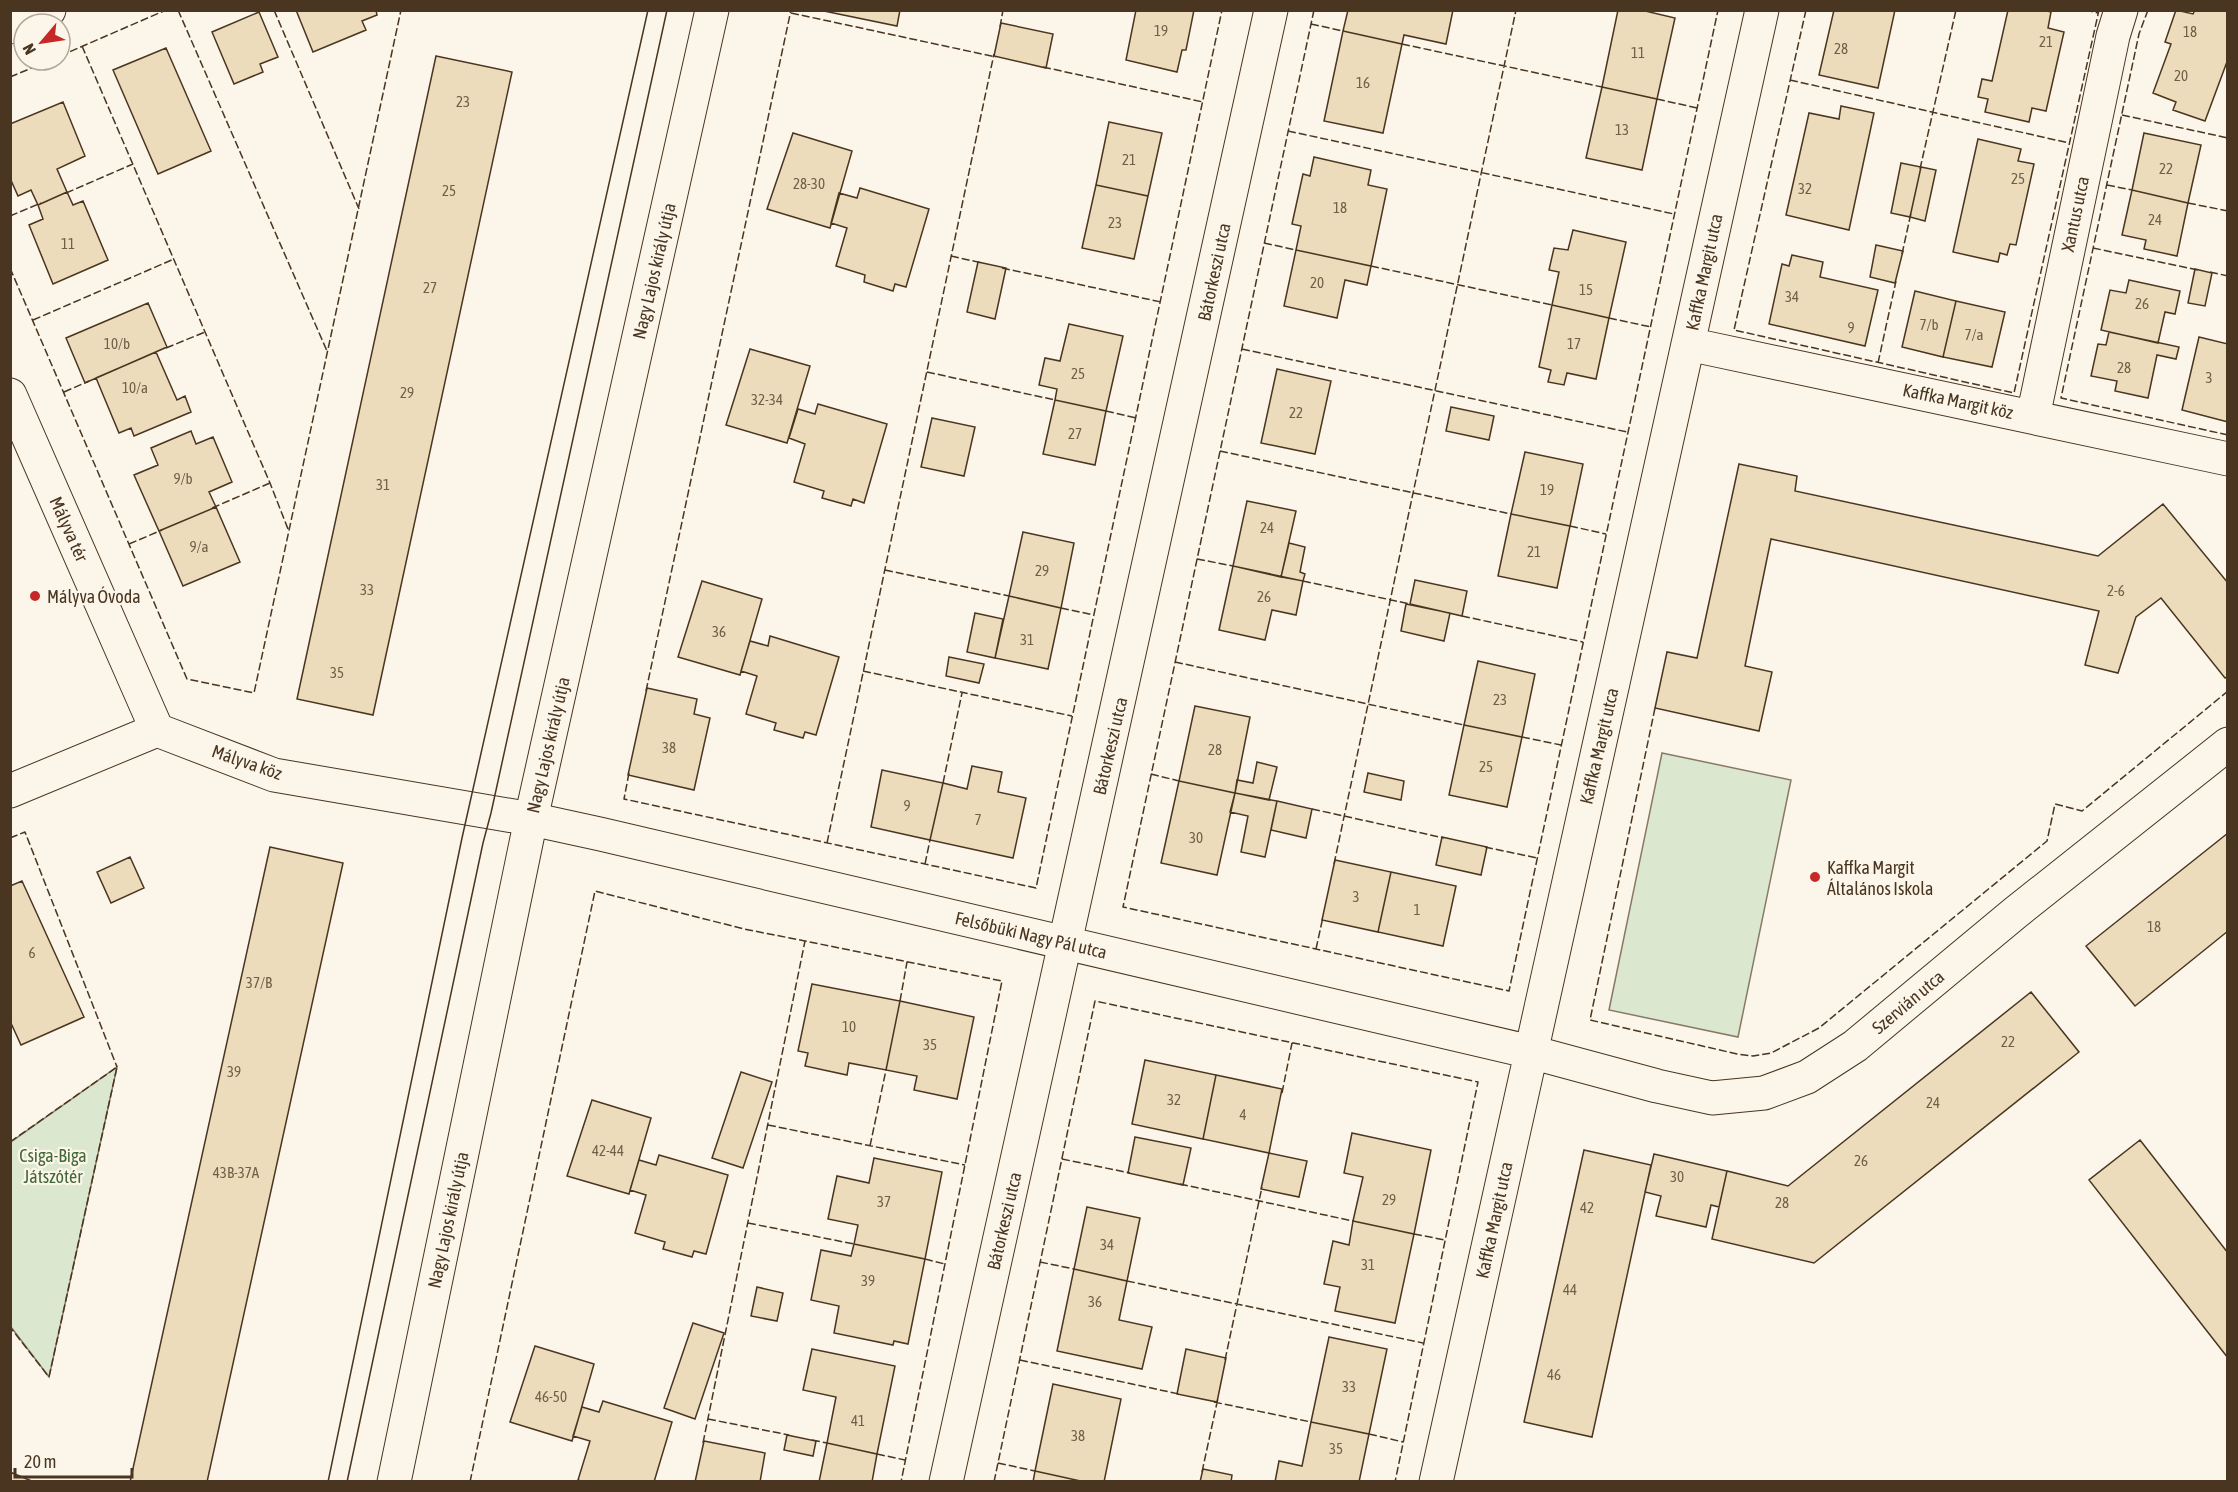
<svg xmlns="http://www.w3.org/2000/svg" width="2238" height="1492" font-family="'Asap Condensed',sans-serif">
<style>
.green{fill:#dce7d0;stroke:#887966;stroke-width:1.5}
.building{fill:#ecdcbc;stroke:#4a3520;stroke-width:1.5}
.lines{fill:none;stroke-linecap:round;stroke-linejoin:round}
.minor-casing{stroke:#4a3520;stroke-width:35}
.major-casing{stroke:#4a3520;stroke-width:35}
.minor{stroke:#fbf6e9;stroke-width:33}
.major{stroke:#fbf6e9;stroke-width:33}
.tram{stroke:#4a3520;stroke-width:1.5}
.fence{stroke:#4a3520;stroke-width:1.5;stroke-dasharray:8 3;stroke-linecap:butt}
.poi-dot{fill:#c62828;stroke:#fbf6e9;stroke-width:2}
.labels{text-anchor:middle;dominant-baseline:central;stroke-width:4.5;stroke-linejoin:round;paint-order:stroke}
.number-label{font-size:15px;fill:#725f47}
.street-label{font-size:18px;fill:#4a3520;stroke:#fbf6e9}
.poi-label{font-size:18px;fill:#4a3520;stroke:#fbf6e9;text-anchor:start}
.park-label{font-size:18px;fill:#436837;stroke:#fbf6e9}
</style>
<rect width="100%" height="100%" fill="#fbf6e9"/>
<path class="green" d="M 1662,753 L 1791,780 L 1738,1037 L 1609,1010 Z
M 117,1067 L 49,1377 L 11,1327 L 11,1142 Z"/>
<path class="building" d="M 296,10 L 376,10 L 377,15 L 362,21 L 366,30 L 313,52 Z
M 819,10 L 900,10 L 897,26 Z
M 1136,10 L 1194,10 L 1186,50 L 1182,50 L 1177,72 L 1126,60 Z
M 1348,10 L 1453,10 L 1446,44 L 1404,35 L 1402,44 L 1343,31 Z
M 1618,10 L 1641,10 L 1675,18 L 1657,99 L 1602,87 Z
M 1834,10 L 1895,10 L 1878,88 L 1819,75 Z
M 2008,10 L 2043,10 L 2051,12 L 2048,28 L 2064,32 L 2046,111 L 2032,108 L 2029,122 L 1985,112 L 1988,99 L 1978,97 L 1982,79 L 1992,81 Z
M 2176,10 L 2193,14 L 2195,10 L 2228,10 L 2228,59 L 2205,121 L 2173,110 L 2176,102 L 2153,93 L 2171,44 L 2165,42 Z
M 259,12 L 278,57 L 260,64 L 263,72 L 234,84 L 212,32 Z
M 1001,23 L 1053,34 L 1046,68 L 994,56 Z
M 1343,31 L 1402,44 L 1383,133 L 1324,121 Z
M 166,48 L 211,151 L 158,174 L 113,70 Z
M 436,56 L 512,72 L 373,715 L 297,699 Z
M 1602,87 L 1657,99 L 1642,170 L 1586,158 Z
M 63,102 L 85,156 L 57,169 L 67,192 L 38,205 L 31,190 L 18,196 L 10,178 L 10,124 Z
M 1841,106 L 1874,113 L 1849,230 L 1786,215 L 1809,113 L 1839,119 Z
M 1109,122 L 1162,133 L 1148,196 L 1096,185 Z
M 793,133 L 852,151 L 830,228 L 767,209 Z
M 2144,133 L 2201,145 L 2188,203 L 2132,190 Z
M 1978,139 L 2021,149 L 2018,161 L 2034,164 L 2016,245 L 2010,244 L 2007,255 L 2000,253 L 1998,262 L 1953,252 Z
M 1314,157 L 1371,170 L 1368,185 L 1387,189 L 1371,266 L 1296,250 L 1301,226 L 1292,224 L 1303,174 L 1310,176 Z
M 1901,163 L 1921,167 L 1910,217 L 1891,213 Z
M 1921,167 L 1936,170 L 1925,221 L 1910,217 Z
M 1096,185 L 1148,196 L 1134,259 L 1082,248 Z
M 860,188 L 929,209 L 906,287 L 895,284 L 893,291 L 864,282 L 865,275 L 836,266 L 847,228 L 831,223 L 839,193 L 857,198 Z
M 2132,190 L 2188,203 L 2177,256 L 2144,249 L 2146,240 L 2122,235 Z
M 67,192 L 73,205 L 83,201 L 108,260 L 53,284 L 29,225 L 43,219 L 38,205 Z
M 1573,230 L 1626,242 L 1609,318 L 1552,305 L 1559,272 L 1549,270 L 1554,248 L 1568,250 Z
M 1876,245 L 1903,251 L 1895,283 L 1870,277 Z
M 1296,250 L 1371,266 L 1367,285 L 1345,280 L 1337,318 L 1284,306 Z
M 1792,255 L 1823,262 L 1820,277 L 1878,290 L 1865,346 L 1769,324 L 1782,264 L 1789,266 Z
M 978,262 L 1006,268 L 995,319 L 967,312 Z
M 2195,269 L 2212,273 L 2205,306 L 2188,303 Z
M 2129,280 L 2180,291 L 2175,314 L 2165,312 L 2158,343 L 2101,330 L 2110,290 L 2126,293 Z
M 1915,291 L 1956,301 L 1943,357 L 1902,347 Z
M 1956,301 L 2005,312 L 1992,367 L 1943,357 Z
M 148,303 L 167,347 L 85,383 L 66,338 Z
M 1552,305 L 1609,318 L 1596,379 L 1567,373 L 1564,385 L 1548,382 L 1551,370 L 1539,367 Z
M 1069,324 L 1123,336 L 1106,411 L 1055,400 L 1057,389 L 1039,385 L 1045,358 L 1060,361 Z
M 2109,332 L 2179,347 L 2176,359 L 2157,355 L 2148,398 L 2115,391 L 2117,381 L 2091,376 L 2098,344 L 2106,345 Z
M 2199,337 L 2228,344 L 2228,422 L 2182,410 Z
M 750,349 L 810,366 L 787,443 L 726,425 Z
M 156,352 L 177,400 L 185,396 L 191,412 L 134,436 L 131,428 L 119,433 L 96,378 Z
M 1277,369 L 1331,381 L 1315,454 L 1261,443 Z
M 1055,400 L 1106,411 L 1095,465 L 1043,454 Z
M 818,404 L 887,424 L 864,503 L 853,499 L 851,506 L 822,498 L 824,491 L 794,482 L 805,444 L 789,438 L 798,409 L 815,414 Z
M 1451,407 L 1494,416 L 1489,440 L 1446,431 Z
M 932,418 L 975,427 L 964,476 L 921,467 Z
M 191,431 L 196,444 L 213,437 L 232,482 L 209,492 L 216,507 L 159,531 L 134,475 L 158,465 L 151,448 Z
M 1525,452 L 1583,464 L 1570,526 L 1511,514 Z
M 1739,464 L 1797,476 L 1795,491 L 2098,556 L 2163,504 L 2228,583 L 2228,676 L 2225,678 L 2161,598 L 2136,617 L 2118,673 L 2085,665 L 2099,611 L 1771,539 L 1745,666 L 1772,672 L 1759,731 L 1655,708 L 1667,652 L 1697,658 Z
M 1247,501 L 1296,511 L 1281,577 L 1233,566 Z
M 216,507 L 240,562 L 183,586 L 159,531 Z
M 1511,514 L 1570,526 L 1557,588 L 1498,576 Z
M 1023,532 L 1074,543 L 1061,608 L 1009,596 Z
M 1289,543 L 1305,547 L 1300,572 L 1305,574 L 1303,581 L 1281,577 Z
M 1233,566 L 1303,581 L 1296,615 L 1272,610 L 1265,640 L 1219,630 Z
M 1415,580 L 1467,591 L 1462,616 L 1410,604 Z
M 702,581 L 762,599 L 740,675 L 678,657 Z
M 1009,596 L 1061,608 L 1048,669 L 995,658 Z
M 1406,604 L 1450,613 L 1444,641 L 1401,631 Z
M 975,613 L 1003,619 L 995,658 L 967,652 Z
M 770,636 L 839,657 L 816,735 L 805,732 L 803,738 L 774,730 L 776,723 L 746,714 L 757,676 L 741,671 L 750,641 L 768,646 Z
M 949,657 L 984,664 L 979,683 L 946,676 Z
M 1478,661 L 1535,674 L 1522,737 L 1464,725 Z
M 647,688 L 697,699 L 694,714 L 710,718 L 694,790 L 628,775 Z
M 1195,706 L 1250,717 L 1235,793 L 1179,781 Z
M 1464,725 L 1522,737 L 1507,807 L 1449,795 Z
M 1257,762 L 1277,767 L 1269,800 L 1235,793 L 1237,780 L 1253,783 Z
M 972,766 L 1002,772 L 998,792 L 1026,798 L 1013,858 L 930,840 L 943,783 L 967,789 Z
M 882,770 L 943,783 L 930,840 L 871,827 Z
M 1368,773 L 1404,781 L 1401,800 L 1364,792 Z
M 1179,781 L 1235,793 L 1217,875 L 1161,863 Z
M 1235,793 L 1277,801 L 1265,857 L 1241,852 L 1248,816 L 1230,812 Z
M 1277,801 L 1312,809 L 1306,838 L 1271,830 Z
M 2228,833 L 2228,931 L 2135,1006 L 2086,946 Z
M 1442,837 L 1487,847 L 1481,875 L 1436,865 Z
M 270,847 L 343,863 L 207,1482 L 130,1482 Z
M 130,857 L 144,888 L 111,903 L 97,872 Z
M 1335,860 L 1391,872 L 1378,932 L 1322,920 Z
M 1391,872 L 1456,886 L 1443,946 L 1378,932 Z
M 22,881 L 84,1017 L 21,1045 L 10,1021 L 10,886 Z
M 812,984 L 900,1001 L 886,1070 L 849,1063 L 847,1075 L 805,1066 L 808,1053 L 798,1051 Z
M 2031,992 L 2079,1052 L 1814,1263 L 1712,1239 L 1727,1171 L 1788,1186 Z
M 900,1001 L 974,1017 L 957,1099 L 914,1090 L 917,1076 L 886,1070 Z
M 1145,1060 L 1216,1075 L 1203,1139 L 1132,1124 Z
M 741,1072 L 772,1082 L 743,1168 L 712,1158 Z
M 1216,1075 L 1282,1089 L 1269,1153 L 1203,1139 Z
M 592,1100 L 651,1118 L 629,1194 L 567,1176 Z
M 1352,1133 L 1431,1150 L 1414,1234 L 1353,1221 L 1363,1177 L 1344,1173 Z
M 1135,1137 L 1191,1148 L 1183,1185 L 1128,1173 Z
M 2140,1140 L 2228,1253 L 2228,1358 L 2089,1180 Z
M 1584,1150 L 1651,1165 L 1592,1437 L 1524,1422 Z
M 1269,1153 L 1307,1161 L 1299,1197 L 1261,1189 Z
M 1654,1154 L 1727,1171 L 1719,1207 L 1711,1205 L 1706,1227 L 1656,1216 L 1661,1196 L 1645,1192 Z
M 659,1155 L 728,1175 L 706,1254 L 694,1251 L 692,1257 L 663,1249 L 665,1242 L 635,1233 L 646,1195 L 630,1190 L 639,1160 L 656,1165 Z
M 874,1158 L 942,1172 L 925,1259 L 854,1244 L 858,1225 L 828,1219 L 837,1176 L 869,1183 Z
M 1087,1207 L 1140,1218 L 1127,1281 L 1074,1269 Z
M 1353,1221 L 1414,1234 L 1395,1323 L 1335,1311 L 1340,1287 L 1324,1284 L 1333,1241 L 1349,1245 Z
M 854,1244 L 925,1259 L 908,1344 L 894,1341 L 893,1345 L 834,1333 L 839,1306 L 811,1300 L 821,1250 L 851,1256 Z
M 1074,1269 L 1127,1281 L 1119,1320 L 1152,1327 L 1142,1369 L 1057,1351 Z
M 757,1287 L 783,1293 L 777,1321 L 751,1316 Z
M 693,1323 L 724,1333 L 695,1419 L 664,1408 Z
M 1329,1337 L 1387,1349 L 1369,1434 L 1311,1422 Z
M 535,1346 L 594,1364 L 572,1441 L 510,1422 Z
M 812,1349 L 895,1366 L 877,1454 L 827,1443 L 836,1397 L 803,1390 Z
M 1186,1349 L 1226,1358 L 1217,1402 L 1177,1394 Z
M 1053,1384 L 1121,1399 L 1104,1482 L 1085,1482 L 1035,1471 Z
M 603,1401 L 672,1422 L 654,1482 L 584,1482 L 578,1480 L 590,1441 L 573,1436 L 582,1407 L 599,1412 Z
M 1311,1422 L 1369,1434 L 1359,1482 L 1275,1482 L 1279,1461 L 1302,1466 Z
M 787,1435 L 816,1441 L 813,1456 L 784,1450 Z
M 704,1441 L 765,1453 L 760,1482 L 695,1482 Z
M 827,1443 L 877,1454 L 872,1482 L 819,1482 Z
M 1203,1469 L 1232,1475 L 1231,1482 L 1200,1482 Z
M 1035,1471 L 1085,1482 L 1033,1482 Z
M 10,1472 L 34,1482 L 10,1482 Z"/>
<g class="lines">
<defs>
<path id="minor" d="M 10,27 L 49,10
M 1688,344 L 2228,459
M 10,395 L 157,730
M 2033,417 L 2113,36 L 2121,10
M 10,791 L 157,730 L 274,775 L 531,819 L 600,834 L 1531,1052 L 1657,1086 L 1712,1098 L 1764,1093 L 1807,1077 L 1855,1046 L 2015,913 L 2228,744
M 946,1482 L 1271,10
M 1436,1482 L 1762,10"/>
<path id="major" d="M 394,1482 L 531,819 L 712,10"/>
</defs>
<use href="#minor" class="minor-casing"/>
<use href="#major" class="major-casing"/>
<use href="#minor" class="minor"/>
<use href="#major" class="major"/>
<path class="tram" d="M 328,1482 L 462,838 L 648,10
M 347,1482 L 483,843 L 491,813 L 667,10"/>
<path class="fence" d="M 178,10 L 327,351
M 274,10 L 359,209
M 1314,10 L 1123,907 L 1509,991 L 1718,10
M 1806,10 L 1734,330 L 2014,393 L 2099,10
M 2085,10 L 2098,13
M 2148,10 L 2139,34 L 2061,398 L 2228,435
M 791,13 L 996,57
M 1311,24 L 1343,31
M 1000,27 L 1003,10
M 1402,44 L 1602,87
M 82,46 L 270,483 L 288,529
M 60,56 L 166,10
M 1043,67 L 1203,102
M 10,77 L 51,60
M 1790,80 L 2069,143
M 1657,99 L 1697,108
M 2122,115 L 2228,138
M 1288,131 L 1674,214
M 1920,169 L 1956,10
M 2107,185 L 2132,190
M 66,193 L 133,164
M 2188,203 L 2228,211
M 10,216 L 41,203
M 1264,243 L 1296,250
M 2093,248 L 2198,270
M 1902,254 L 1911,213
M 951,256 L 982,263
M 1371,266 L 1552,305
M 10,268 L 187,679 L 254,693 L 401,10
M 1002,268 L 1161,302
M 2210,272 L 2228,276
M 1609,318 L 1651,327
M 33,320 L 174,259
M 166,348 L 205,332
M 1242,349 L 1627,432
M 1878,363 L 1896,281
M 927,372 L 1055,400
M 64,392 L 89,381
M 1106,411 L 1136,418
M 1220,451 L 1511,514
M 212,508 L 270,483
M 1570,526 L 1606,534
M 129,544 L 162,530
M 1197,559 L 1233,566
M 885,570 L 1009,596
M 1303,581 L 1410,604
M 1061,608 L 1094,615
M 1462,616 L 1583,642
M 1175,662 L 1464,725
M 863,671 L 1072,716
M 646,691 L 791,10
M 1655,708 L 1590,1020 L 1737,1054 L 1753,1056 L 1771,1053 L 1819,1028 L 2047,841 L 2055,804 L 2082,811 L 2228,691
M 1522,737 L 1561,745
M 629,773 L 624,799 L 1036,888 L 1222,10
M 1151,774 L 1179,781
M 943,783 L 962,693
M 1312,809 L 1444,838
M 10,838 L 25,832 L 117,1067
M 827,843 L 994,54
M 1485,847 L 1537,858
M 925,864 L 930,840
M 1334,864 L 1516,10
M 1316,949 L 1323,917
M 900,1001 L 907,962
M 1282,1093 L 1292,1043
M 768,1125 L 965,1165
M 10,1142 L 117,1067 L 49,1377 L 10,1327
M 870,1146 L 886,1070
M 1062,1159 L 1130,1173
M 1180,1184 L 1353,1221
M 748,1223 L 854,1244
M 1414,1234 L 1445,1240
M 925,1259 L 945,1264
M 1040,1262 L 1074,1269
M 1127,1281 L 1423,1343
M 1020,1360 L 1179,1394
M 1225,1360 L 1262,1187
M 1214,1402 L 1311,1422
M 708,1419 L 789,1435
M 1369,1434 L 1403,1442
M 812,1440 L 827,1443
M 703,1443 L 805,941 L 1002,981 L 901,1482
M 877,1454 L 905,1460
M 998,1463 L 1035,1471
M 1202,1472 L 1218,1398
M 470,1482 L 595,891 L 744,929 L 805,941
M 994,1482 L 1095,1001 L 1478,1082 L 1395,1482"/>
</g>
<g class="poi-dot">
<circle cx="35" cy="596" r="6"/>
<circle cx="1815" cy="877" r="6"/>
</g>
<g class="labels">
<g class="number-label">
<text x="1161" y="30">19</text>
<text x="2190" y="31">18</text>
<text x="2046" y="41">21</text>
<text x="1841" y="48">28</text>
<text x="1638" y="52">11</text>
<text x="2181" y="75">20</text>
<text x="1363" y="82">16</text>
<text x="463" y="101">23</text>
<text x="1622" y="129">13</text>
<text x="1129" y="159">21</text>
<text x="2166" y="168">22</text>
<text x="2018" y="178">25</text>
<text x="809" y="183">28-30</text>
<text x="1805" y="188">32</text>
<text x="449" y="190">25</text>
<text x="1340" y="207">18</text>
<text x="2155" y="219">24</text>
<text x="1115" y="222">23</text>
<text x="68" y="243">11</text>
<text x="1317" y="282">20</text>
<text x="430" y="287">27</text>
<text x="1586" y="289">15</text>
<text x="1792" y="296">34</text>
<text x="2142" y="303">26</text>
<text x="1929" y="324">7/b</text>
<text x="1851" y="327">9</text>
<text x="1974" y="334">7/a</text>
<text x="117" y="343">10/b</text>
<text x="1574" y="343">17</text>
<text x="2124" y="367">28</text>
<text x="1078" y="373">25</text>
<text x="2209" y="377">3</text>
<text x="135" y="387">10/a</text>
<text x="407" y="392">29</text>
<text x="767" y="399">32-34</text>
<text x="1296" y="412">22</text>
<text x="1075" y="433">27</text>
<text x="183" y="478">9/b</text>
<text x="383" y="484">31</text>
<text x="1547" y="489">19</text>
<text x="1267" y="527">24</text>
<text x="199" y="546">9/a</text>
<text x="1534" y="551">21</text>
<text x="1042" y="570">29</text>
<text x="367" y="589">33</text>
<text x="2116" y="590">2-6</text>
<text x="1264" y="596">26</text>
<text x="719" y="631">36</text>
<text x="1027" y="639">31</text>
<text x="337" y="672">35</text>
<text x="1500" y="699">23</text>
<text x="669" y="747">38</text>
<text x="1215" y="749">28</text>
<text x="1486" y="766">25</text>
<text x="907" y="805">9</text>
<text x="978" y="819">7</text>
<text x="1196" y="837">30</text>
<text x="1356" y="896">3</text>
<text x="1417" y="909">1</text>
<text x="2154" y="926">18</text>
<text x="32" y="952">6</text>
<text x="259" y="982">37/B</text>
<text x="849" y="1026">10</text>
<text x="2008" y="1041">22</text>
<text x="930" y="1044">35</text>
<text x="234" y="1071">39</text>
<text x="1174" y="1099">32</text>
<text x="1933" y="1102">24</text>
<text x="1243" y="1114">4</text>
<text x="608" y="1150">42-44</text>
<text x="1861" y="1160">26</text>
<text x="236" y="1172">43B-37A</text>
<text x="1677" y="1176">30</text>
<text x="1389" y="1199">29</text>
<text x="884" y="1201">37</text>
<text x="1782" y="1202">28</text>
<text x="1587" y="1207">42</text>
<text x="1107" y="1244">34</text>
<text x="1368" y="1264">31</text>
<text x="868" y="1280">39</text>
<text x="1570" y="1289">44</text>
<text x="1095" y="1301">36</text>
<text x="1554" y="1374">46</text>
<text x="1349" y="1386">33</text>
<text x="551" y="1396">46-50</text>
<text x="858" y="1420">41</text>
<text x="1078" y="1435">38</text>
<text x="1336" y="1448">35</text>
</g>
<g class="street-label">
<text transform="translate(2075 214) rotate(-78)">Xantus utca</text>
<text transform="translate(654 271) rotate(-77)">Nagy Lajos király útja</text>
<text transform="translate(1214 272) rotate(-78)">Bátorkeszi utca</text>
<text transform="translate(1704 272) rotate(-78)">Kaffka Margit utca</text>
<text transform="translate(1958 401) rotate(12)">Kaffka Margit köz</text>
<text transform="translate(69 529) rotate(66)">Mályva tér</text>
<text transform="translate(548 745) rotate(-77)">Nagy Lajos király útja</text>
<text transform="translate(1110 746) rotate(-77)">Bátorkeszi utca</text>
<text transform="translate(1599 746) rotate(-77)">Kaffka Margit utca</text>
<text transform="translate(247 762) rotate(19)">Mályva köz</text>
<text transform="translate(1031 935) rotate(13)">Felsőbüki Nagy Pál utca</text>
<text transform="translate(1908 1002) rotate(-40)">Szervián utca</text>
<text transform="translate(448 1220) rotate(-78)">Nagy Lajos király útja</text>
<text transform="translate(1494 1220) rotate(-78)">Kaffka Margit utca</text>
<text transform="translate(1004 1221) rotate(-77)">Bátorkeszi utca</text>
</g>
<g class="poi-label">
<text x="47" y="596">Mályva Óvoda</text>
<text x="1827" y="867">Kaffka Margit<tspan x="1827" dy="21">Általános Iskola</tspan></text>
</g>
<g class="park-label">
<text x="53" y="1155">Csiga-Biga<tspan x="53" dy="21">Játszótér</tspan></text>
</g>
</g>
<rect width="2238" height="1492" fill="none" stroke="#4a3520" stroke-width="24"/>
<g transform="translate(42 42) rotate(241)"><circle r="28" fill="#fbf6e9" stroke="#b4a999" stroke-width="1.5"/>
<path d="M0-4.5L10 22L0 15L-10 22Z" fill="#c62828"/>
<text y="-9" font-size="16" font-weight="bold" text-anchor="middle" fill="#4a3520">N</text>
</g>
<path d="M15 1468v9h117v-9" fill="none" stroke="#4a3520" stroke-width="3"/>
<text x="24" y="1468" font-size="18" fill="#4a3520" stroke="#fbf6e9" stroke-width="4.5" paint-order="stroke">20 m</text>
</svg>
